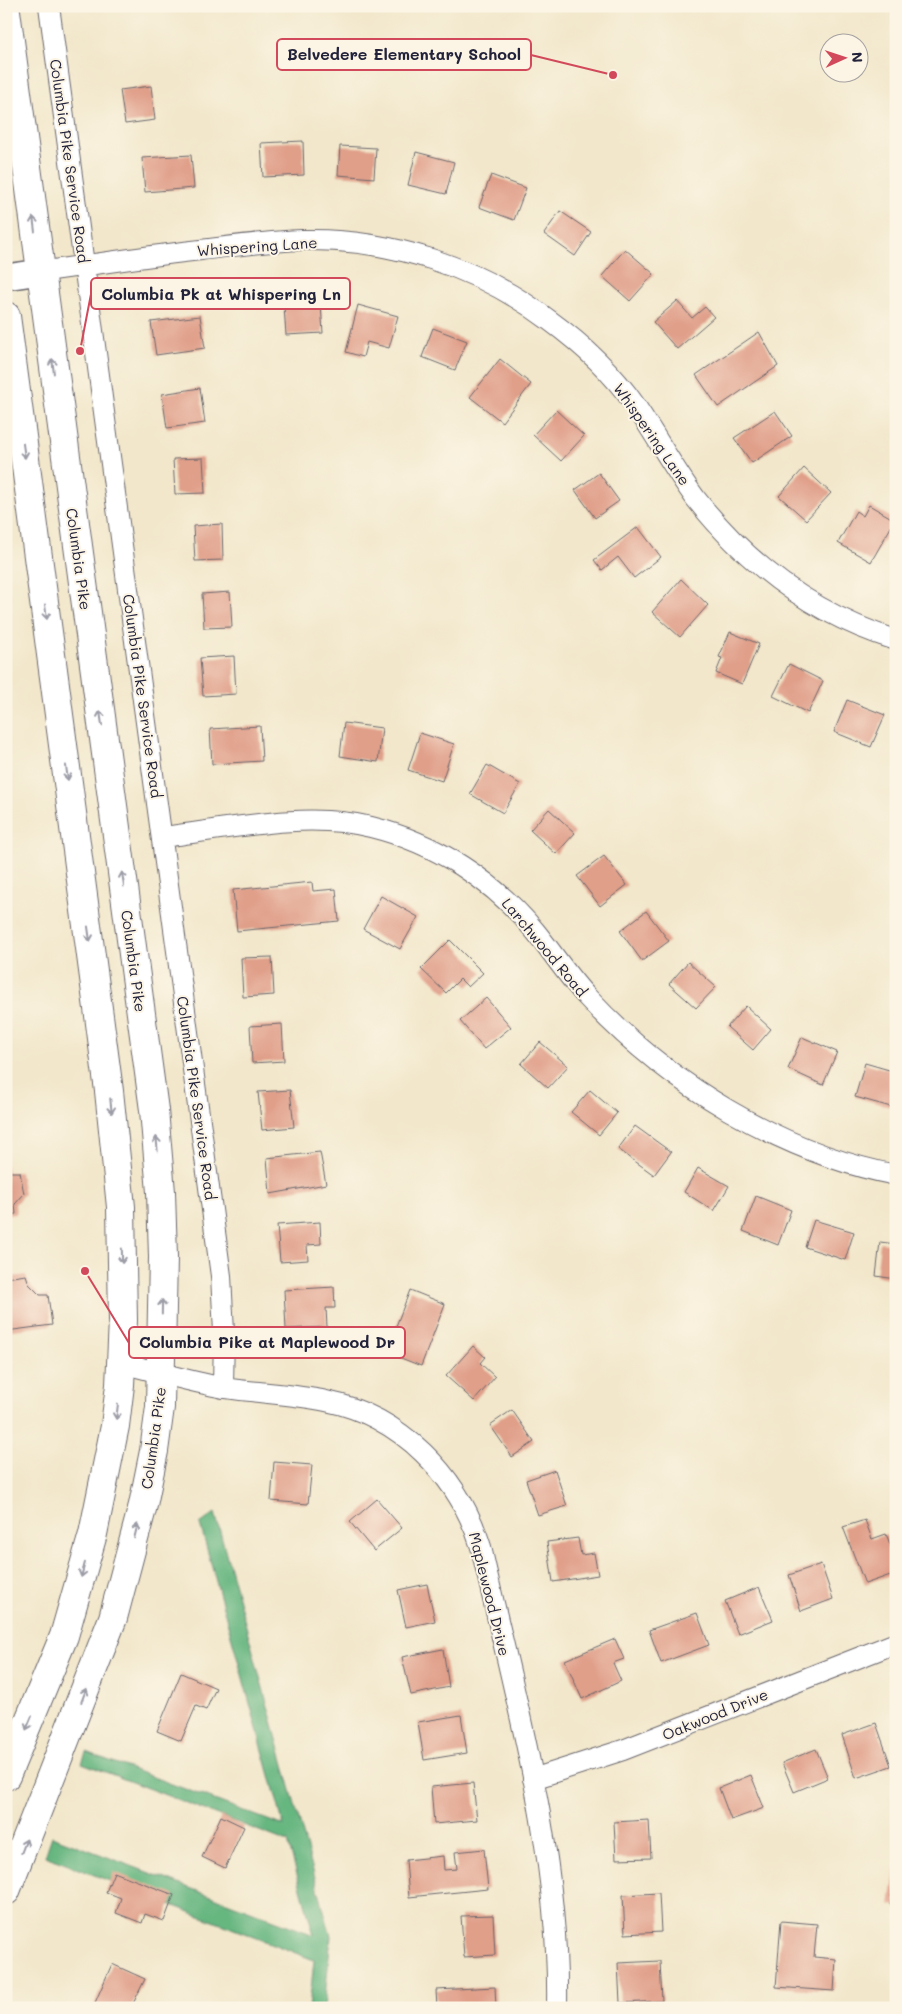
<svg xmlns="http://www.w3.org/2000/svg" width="902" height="2014" font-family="Mali,sans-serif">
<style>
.forest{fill:#66b680;stroke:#446c5e}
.building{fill:#e09f89}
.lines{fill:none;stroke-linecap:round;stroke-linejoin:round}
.minor-casing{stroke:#6b676d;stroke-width:22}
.tertiary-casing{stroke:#6b676d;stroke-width:28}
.primary-casing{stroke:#6b676d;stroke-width:30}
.minor{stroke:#fff;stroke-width:20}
.tertiary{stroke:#fff;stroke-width:25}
.primary{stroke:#fff;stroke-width:28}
.oneway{stroke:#9c9ca7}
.labels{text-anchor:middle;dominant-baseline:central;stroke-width:4;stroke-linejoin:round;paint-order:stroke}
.street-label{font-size:15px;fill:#22223b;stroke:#fcf5e5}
.leader{fill:none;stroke:#d1495b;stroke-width:2}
.callout-dot{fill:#d1495b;stroke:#fcf5e5;stroke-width:2}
.callout{fill:#fcf5e5;stroke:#d1495b;stroke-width:2}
.callout-label{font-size:16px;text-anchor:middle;font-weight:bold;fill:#22223b}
</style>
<rect width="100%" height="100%" fill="#fcf5e5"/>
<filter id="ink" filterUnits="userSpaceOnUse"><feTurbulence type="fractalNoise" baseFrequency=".02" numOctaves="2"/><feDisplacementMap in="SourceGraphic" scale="10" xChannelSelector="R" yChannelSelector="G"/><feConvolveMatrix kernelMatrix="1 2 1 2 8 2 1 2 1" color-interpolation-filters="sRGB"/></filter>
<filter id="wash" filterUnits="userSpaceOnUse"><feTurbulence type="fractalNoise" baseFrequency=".0096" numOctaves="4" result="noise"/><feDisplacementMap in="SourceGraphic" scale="20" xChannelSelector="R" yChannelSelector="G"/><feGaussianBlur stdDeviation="1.12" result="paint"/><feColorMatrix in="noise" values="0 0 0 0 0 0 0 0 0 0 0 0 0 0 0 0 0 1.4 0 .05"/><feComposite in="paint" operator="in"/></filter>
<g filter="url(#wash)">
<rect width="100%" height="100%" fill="#f2e7cb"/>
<path class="forest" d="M 215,1513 L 331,1936 L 324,2008 L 309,2008 L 314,1960 L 45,1856 L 52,1836 L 314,1935 L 288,1842 L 82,1763 L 86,1752 L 284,1826 L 200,1524 Z"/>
<g id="blocks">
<path class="building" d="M 151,86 L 155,120 L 125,124 L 120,90 Z
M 303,141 L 304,175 L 263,177 L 261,143 Z
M 340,146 L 376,148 L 374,178 L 338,175 Z
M 416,152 L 454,162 L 446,194 L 408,185 Z
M 191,155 L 194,188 L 145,192 L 142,158 Z
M 491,175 L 526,188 L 514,220 L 479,207 Z
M 560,211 L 591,232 L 575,256 L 544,234 Z
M 625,249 L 654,274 L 630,301 L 602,276 Z
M 677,301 L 692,318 L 705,307 L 714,317 L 677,349 L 653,322 Z
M 321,304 L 323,333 L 286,335 L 284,306 Z
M 358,305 L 398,316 L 389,348 L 367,342 L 363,357 L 346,352 Z
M 200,316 L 205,348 L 156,355 L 151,322 Z
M 433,328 L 467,341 L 455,370 L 422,357 Z
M 759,332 L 778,366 L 718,407 L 696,375 Z
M 500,359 L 531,384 L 502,422 L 470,397 Z
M 200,388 L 205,423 L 167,428 L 162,394 Z
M 556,410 L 584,436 L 561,461 L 533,435 Z
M 775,411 L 792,436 L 752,463 L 734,438 Z
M 203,458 L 205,493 L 175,494 L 173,459 Z
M 804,468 L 831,493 L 806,520 L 779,496 Z
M 599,473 L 619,501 L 595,518 L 575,490 Z
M 869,505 L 895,520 L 871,562 L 838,543 L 856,511 L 863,516 Z
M 222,524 L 223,560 L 195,561 L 193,526 Z
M 638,527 L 661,557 L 634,578 L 618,557 L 602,570 L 594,560 Z
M 681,579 L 708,605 L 680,637 L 652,612 Z
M 230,592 L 232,627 L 204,628 L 202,594 Z
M 730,632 L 759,644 L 742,684 L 716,673 L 722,658 L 719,657 Z
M 234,656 L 236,694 L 203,696 L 200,658 Z
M 789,664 L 823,681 L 808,713 L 773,696 Z
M 847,700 L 885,715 L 871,747 L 834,732 Z
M 344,723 L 382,728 L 378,762 L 340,756 Z
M 260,726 L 262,761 L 212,764 L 210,729 Z
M 420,733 L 454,744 L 442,781 L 408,770 Z
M 487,765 L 520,784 L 503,813 L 470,794 Z
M 549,809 L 575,833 L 556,854 L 530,830 Z
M 604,856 L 627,885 L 600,906 L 577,876 Z
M 312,882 L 313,891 L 336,889 L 339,921 L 237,931 L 233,890 Z
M 381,896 L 418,917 L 400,949 L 363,929 Z
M 646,911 L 669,941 L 642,961 L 620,931 Z
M 450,940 L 483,973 L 468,987 L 460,979 L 446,993 L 421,969 Z
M 272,957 L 274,995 L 243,997 L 241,958 Z
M 688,962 L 716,987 L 696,1008 L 669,984 Z
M 486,998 L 511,1027 L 484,1049 L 460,1021 Z
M 746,1006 L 771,1029 L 753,1050 L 727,1027 Z
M 282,1024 L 284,1061 L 252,1063 L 250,1026 Z
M 802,1037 L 837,1052 L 823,1085 L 788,1069 Z
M 540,1042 L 568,1066 L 548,1088 L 521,1064 Z
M 865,1063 L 896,1072 L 896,1092 L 891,1107 L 855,1097 Z
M 290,1090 L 294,1127 L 262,1130 L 258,1092 Z
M 590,1090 L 617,1113 L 599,1135 L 571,1112 Z
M 635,1126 L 671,1152 L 654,1175 L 618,1149 Z
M 320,1152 L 326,1184 L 270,1194 L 267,1158 Z
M 6,1165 L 8,1172 L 20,1172 L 24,1194 L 15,1204 L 16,1214 L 6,1215 Z
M 698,1168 L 729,1186 L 714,1211 L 684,1192 Z
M 756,1196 L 791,1210 L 778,1245 L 743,1231 Z
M 814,1220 L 854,1232 L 845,1260 L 805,1247 Z
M 320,1222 L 321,1244 L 307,1245 L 308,1260 L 280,1262 L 277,1225 Z
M 880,1242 L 896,1244 L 896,1279 L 876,1276 Z
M 26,1275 L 29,1284 L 40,1295 L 48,1295 L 52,1325 L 6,1331 L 6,1278 Z
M 334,1287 L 335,1308 L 326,1308 L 327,1327 L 286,1329 L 284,1290 Z
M 410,1290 L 445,1304 L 421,1366 L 386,1352 Z
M 473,1346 L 485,1357 L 480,1363 L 495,1377 L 474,1401 L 446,1376 Z
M 512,1410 L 534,1442 L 512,1457 L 490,1425 Z
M 274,1462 L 312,1465 L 308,1504 L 271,1501 Z
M 555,1470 L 567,1506 L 538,1515 L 526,1480 Z
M 377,1499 L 402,1528 L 374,1551 L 350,1522 Z
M 865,1520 L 872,1539 L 886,1534 L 896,1559 L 896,1573 L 865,1584 L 843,1527 Z
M 578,1538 L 581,1555 L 594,1553 L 598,1575 L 553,1582 L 547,1542 Z
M 821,1564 L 833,1599 L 801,1611 L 789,1575 Z
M 427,1584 L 435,1621 L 406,1627 L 398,1590 Z
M 759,1587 L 773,1620 L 738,1634 L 725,1601 Z
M 697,1613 L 709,1645 L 661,1663 L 649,1630 Z
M 615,1639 L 624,1659 L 613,1663 L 621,1681 L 582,1699 L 565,1660 Z
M 443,1649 L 449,1687 L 411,1695 L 402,1657 Z
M 181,1673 L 216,1688 L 206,1710 L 196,1706 L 181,1741 L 157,1731 Z
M 461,1715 L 467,1753 L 424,1760 L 418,1722 Z
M 876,1723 L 891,1766 L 856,1778 L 842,1735 Z
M 816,1749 L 828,1778 L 794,1792 L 782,1763 Z
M 751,1775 L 764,1808 L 731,1820 L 719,1788 Z
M 473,1783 L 477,1820 L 434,1824 L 431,1787 Z
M 221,1816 L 244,1827 L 225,1868 L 202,1857 Z
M 649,1820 L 651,1858 L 616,1859 L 614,1822 Z
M 484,1849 L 488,1889 L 409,1897 L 406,1860 L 443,1856 L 444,1870 L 457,1869 L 455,1852 Z
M 895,1871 L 896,1871 L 896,1906 L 890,1905 Z
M 114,1872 L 174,1895 L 164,1921 L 145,1914 L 142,1923 L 116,1913 L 121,1898 L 106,1892 Z
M 659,1893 L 661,1932 L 625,1934 L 623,1895 Z
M 493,1915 L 495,1955 L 464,1957 L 461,1916 Z
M 781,1921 L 817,1924 L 814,1957 L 836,1959 L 834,1991 L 776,1987 Z
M 660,1961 L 662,2001 L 620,2003 L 618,1963 Z
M 112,1964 L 145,1979 L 131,2008 L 99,2008 L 94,2005 Z
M 495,1987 L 496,2008 L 437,2008 L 436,1990 Z"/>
</g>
</g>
<g filter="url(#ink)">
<use href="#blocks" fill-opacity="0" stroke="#6b676d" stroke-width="1"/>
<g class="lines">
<defs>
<path id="minor" d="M 49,6 L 221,1276 L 224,1332 L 223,1388
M 40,272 C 94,264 147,256 201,250 C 235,246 269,241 302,240 C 390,238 479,267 549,320 C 582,344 612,372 635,405 C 656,436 674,469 696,499 C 748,565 815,615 896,640
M 162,837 C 229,829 305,811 371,827 C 436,843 493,880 535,931 C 553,953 568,977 588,998 C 667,1083 781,1153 896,1175
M 121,1363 C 155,1371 190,1382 225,1388 C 258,1393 293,1394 326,1401 C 401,1416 459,1476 481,1547 C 515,1699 560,1851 557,2008
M 533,1779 L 623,1750 L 896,1643"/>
<path id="tertiary" d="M 6,277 L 40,272"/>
<path id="primary" d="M 6,11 L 154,1110 L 161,1192 L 163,1257 L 160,1407 L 154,1451 L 143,1505 L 113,1618 L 6,1891
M 6,316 L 109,1091 L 121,1207 L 123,1320 L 120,1385 L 115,1426 L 93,1534 L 64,1636 L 6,1776"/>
</defs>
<use href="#minor" class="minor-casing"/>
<use href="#tertiary" class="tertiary-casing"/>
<use href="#primary" class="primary-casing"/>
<use href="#minor" class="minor"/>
<use href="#tertiary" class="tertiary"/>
<use href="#primary" class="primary"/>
</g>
<defs><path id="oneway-shaft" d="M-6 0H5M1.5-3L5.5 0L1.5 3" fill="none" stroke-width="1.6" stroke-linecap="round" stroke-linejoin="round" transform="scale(1.25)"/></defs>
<g class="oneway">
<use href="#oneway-shaft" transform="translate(34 224) rotate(-97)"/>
<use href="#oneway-shaft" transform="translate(53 366) rotate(-97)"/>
<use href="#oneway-shaft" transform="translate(24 451) rotate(82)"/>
<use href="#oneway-shaft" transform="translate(46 612) rotate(82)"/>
<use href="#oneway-shaft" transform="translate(101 718) rotate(-98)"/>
<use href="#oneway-shaft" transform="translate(67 773) rotate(82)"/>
<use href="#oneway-shaft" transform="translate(123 879) rotate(-98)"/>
<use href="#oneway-shaft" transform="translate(89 934) rotate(82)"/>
<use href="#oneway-shaft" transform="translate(111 1106) rotate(84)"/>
<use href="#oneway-shaft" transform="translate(157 1144) rotate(-95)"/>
<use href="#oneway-shaft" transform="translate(122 1256) rotate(89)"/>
<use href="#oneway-shaft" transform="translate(162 1307) rotate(-89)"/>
<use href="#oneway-shaft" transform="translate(117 1412) rotate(97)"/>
<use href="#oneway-shaft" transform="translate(136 1531) rotate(-76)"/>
<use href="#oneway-shaft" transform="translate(83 1570) rotate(105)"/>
<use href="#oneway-shaft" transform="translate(84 1695) rotate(-69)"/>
<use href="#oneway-shaft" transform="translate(29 1723) rotate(113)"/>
<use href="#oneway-shaft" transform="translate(24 1846) rotate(-69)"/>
</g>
</g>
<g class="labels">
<g class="street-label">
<text transform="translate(70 161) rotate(82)">Columbia Pike Service Road</text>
<text transform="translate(257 246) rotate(-4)">Whispering Lane</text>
<text transform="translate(652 434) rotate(55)">Whispering Lane</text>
<text transform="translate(79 559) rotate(82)">Columbia Pike</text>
<text transform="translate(143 696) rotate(82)">Columbia Pike Service Road</text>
<text transform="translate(545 947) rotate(50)">Larchwood Road</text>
<text transform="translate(134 961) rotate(82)">Columbia Pike</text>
<text transform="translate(197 1098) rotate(82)">Columbia Pike Service Road</text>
<text transform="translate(153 1438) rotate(-82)">Columbia Pike</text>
<text transform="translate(490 1594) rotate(76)">Maplewood Drive</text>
<text transform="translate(715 1714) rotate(-22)">Oakwood Drive</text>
</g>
</g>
<path class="leader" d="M613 75L531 55M80 351L91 294M85 1271L129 1343"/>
<g class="callout-dot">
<circle cx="613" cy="75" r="5"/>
<circle cx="80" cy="351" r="5"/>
<circle cx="85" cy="1271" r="5"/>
</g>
<g class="callout">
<rect x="277" y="39" width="254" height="31" rx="5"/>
<rect x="91" y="278" width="259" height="31" rx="5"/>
<rect x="129" y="1327" width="276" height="31" rx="5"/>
</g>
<g class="callout-label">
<text x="404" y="60">Belvedere Elementary School</text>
<text x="221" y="300">Columbia Pk at Whispering Ln</text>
<text x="267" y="1348">Columbia Pike at Maplewood Dr</text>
</g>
<rect width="902" height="2014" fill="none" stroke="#fcf5e5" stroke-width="25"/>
<g transform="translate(844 58) rotate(87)"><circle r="24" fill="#fcf5e5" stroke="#a5a1a1"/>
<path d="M0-4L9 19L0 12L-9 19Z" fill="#d1495b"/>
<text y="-8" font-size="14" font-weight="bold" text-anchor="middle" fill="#22223b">N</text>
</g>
</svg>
